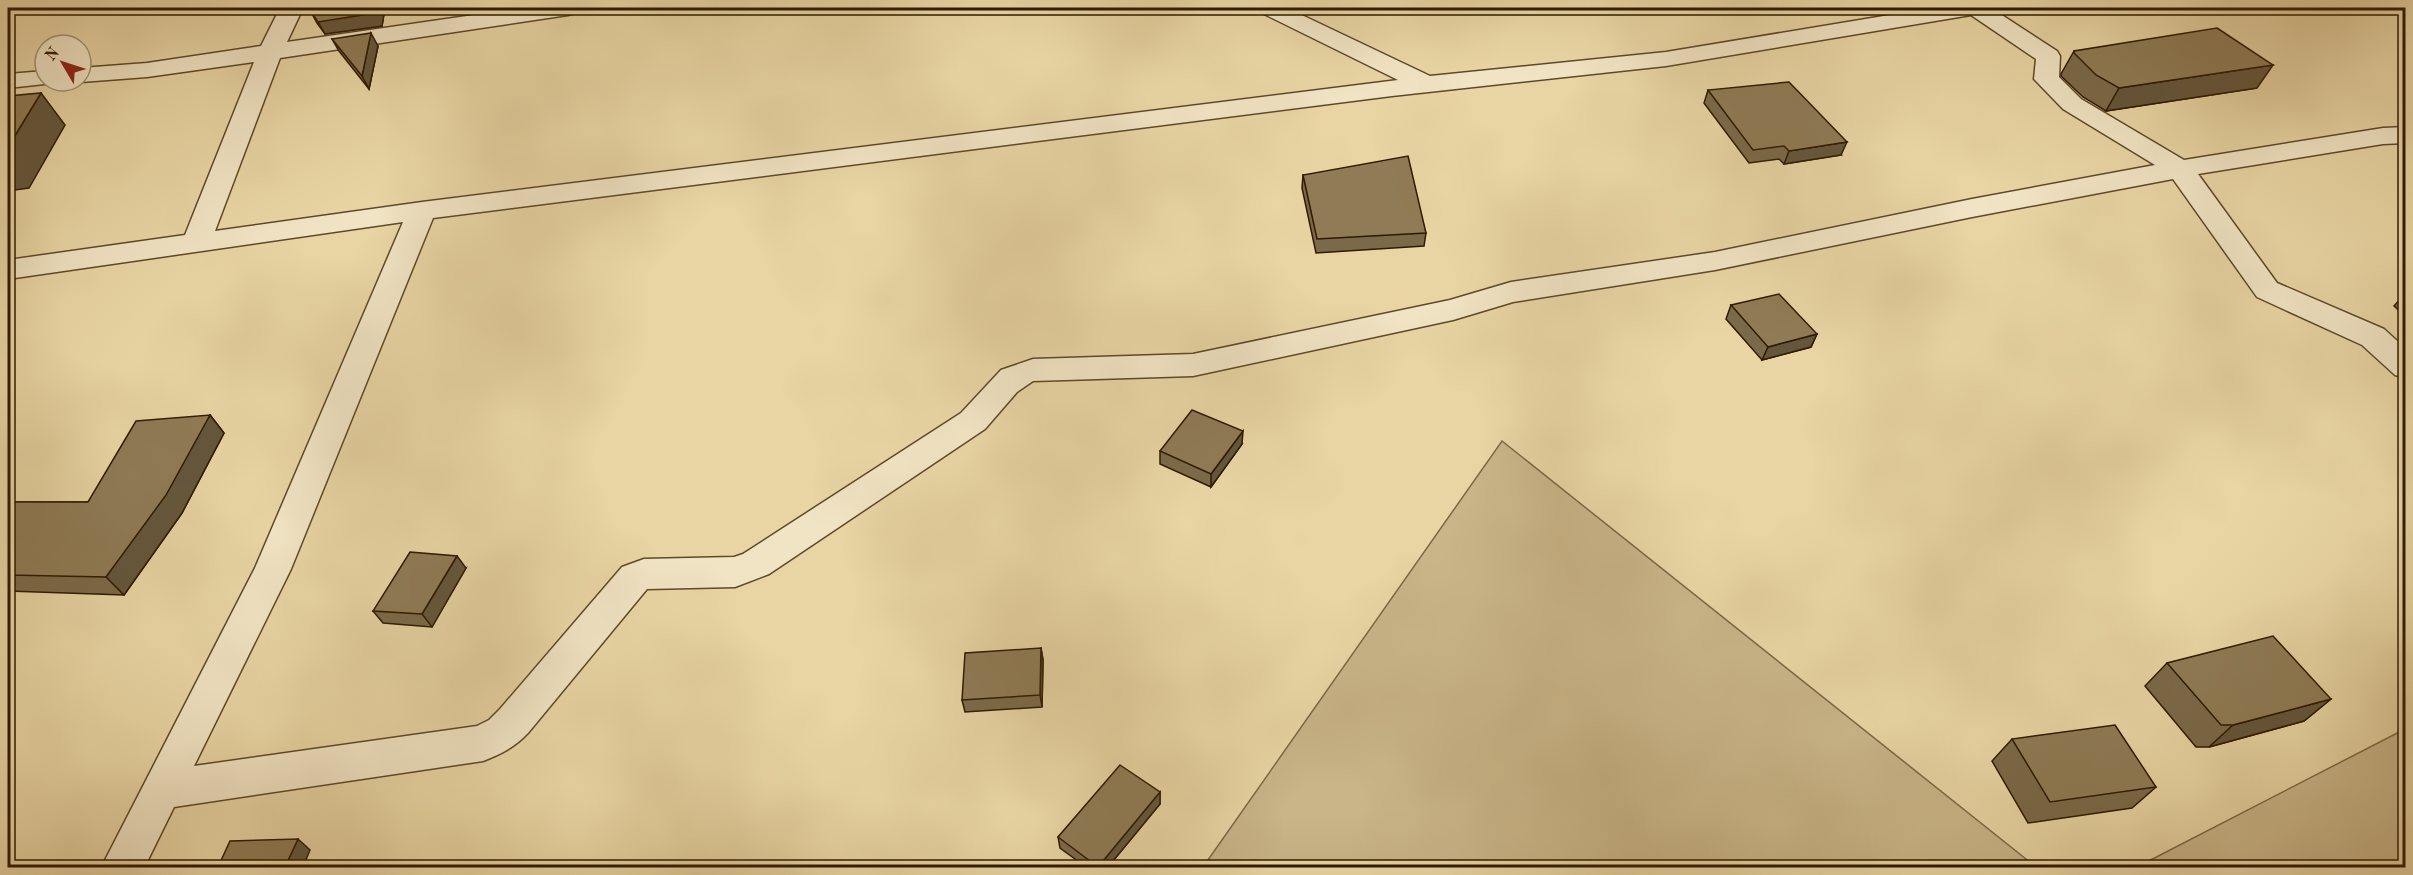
<svg xmlns="http://www.w3.org/2000/svg" width="2413" height="875" font-family="'Old Standard TT',serif">
<style>
.green{fill:#c9b588;stroke:#7c6844;stroke-width:1.5}
.lines{fill:none;stroke-linecap:round;stroke-linejoin:round}
.street-casing{stroke:#5d4929;stroke-width:3}
.street{fill:#f1e4c4;fill-rule:evenodd}
.wall{fill:#7b6a49;stroke:#2e1a00;stroke-width:1.5}
.shaded-wall{fill:#64563c;stroke:#2e1a00;stroke-width:1.5}
.building{fill:#8f7b55;stroke:#2e1a00;stroke-width:1.5}
</style>
<rect width="100%" height="100%" fill="#e9d5a4"/>
<filter id="stains"><feTurbulence type="fractalNoise" baseFrequency=".00333" numOctaves="4"/><feColorMatrix values="0 0 0 0 .2 0 0 0 0 .09 0 0 0 0 .02 0 0 0 .5 -.17"/></filter>
<radialGradient id="worn" r=".72"><stop offset=".6" stop-color="#630" stop-opacity="0"/><stop offset="1" stop-color="#630" stop-opacity=".3"/></radialGradient>
<path class="green" d="M 1502,441 L 2036,867 L 1203,867 Z
M 2405,729 L 2405,867 L 2137,867 Z"/>
<g class="lines">
<defs>
<path id="street" d="M 280,8 L 303,8 L 287,42 L 523,8 L 580,8 L 576,13 L 568,15 L 280,58 L 215,231 L 422,202 L 1398,80 L 1262,13 L 1259,8 L 1287,8 L 1430,76 L 1666,52 L 1932,8 L 1991,8 L 2057,51 L 2060,56 L 2059,77 L 2081,99 L 2184,160 L 2383,128 L 2406,127 L 2406,143 L 2383,144 L 2198,174 L 2277,283 L 2384,329 L 2406,349 L 2406,378 L 2395,375 L 2362,345 L 2257,297 L 2173,179 L 1972,217 L 1715,270 L 1513,302 L 1453,320 L 1193,376 L 1033,381 L 1017,392 L 985,429 L 769,574 L 735,587 L 647,589 L 528,733 C 515,747 501,754 483,761 L 174,807 L 144,868 L 101,868 L 255,568 L 403,222 L 8,279 L 8,260 L 185,235 L 254,62 L 147,77 L 81,82 L 75,81 L 81,81 L 81,68 L 147,63 L 261,46 ZM 1971,15 L 2036,59 L 2034,79 L 2063,109 L 2155,165 L 1972,199 L 1715,252 L 1511,282 L 1450,300 L 1193,354 L 1033,359 L 1001,370 L 961,413 L 743,554 L 734,557 L 644,559 L 622,567 L 500,709 L 489,720 L 477,726 L 194,766 L 291,569 L 433,218 L 1392,96 L 1666,66 Z
M 45,71 L 45,81 L 55,81 L 54,83 L 8,88 L 8,74 Z"/>
</defs>
<use href="#street" class="street-casing"/>
<use href="#street" class="street"/>
</g>
<path class="wall" d="M 310,8 L 385,8 L 382,26 L 325,34 L 317,23 L 310,10 Z
M 332,39 L 378,46 L 369,89 L 339,51 Z
M 2074,51 L 2257,88 L 2106,111 L 2083,97 L 2061,76 L 2061,74 Z
M 1708,90 L 1841,155 L 1784,164 L 1779,159 L 1749,163 L 1704,103 Z
M 1303,175 L 1426,233 L 1424,246 L 1316,253 L 1302,188 Z
M 2406,293 L 2406,317 L 2394,306 Z
M 1731,305 L 1817,334 L 1811,347 L 1762,360 L 1726,319 Z
M 210,415 L 224,433 L 182,513 L 124,595 L 8,591 L 8,502 L 88,502 Z
M 1242,444 L 1211,487 L 1160,464 L 1160,451 Z
M 466,568 L 432,627 L 383,623 L 373,611 Z
M 1041,648 L 1043,660 L 1042,707 L 965,712 L 962,700 Z
M 2167,663 L 2331,699 L 2304,721 L 2209,747 L 2196,747 L 2145,686 Z
M 2012,739 L 2156,787 L 2132,808 L 2028,823 L 1992,761 Z
M 1160,792 L 1160,804 L 1108,867 L 1086,867 L 1060,848 L 1058,837 Z"/>
<path class="shaded-wall" d="M 376,8 L 385,8 L 382,26 L 325,34 L 318,22 Z
M 371,33 L 378,46 L 369,89 L 362,76 Z
M 2273,65 L 2257,88 L 2106,111 L 2119,88 Z
M 41,93 L 65,125 L 29,188 L 8,191 L 8,147 Z
M 1847,142 L 1841,155 L 1784,164 L 1789,151 Z
M 1817,334 L 1811,347 L 1762,360 L 1768,347 Z
M 210,415 L 224,433 L 182,513 L 124,595 L 106,577 Z
M 1243,431 L 1242,444 L 1211,487 L 1211,474 Z
M 457,556 L 466,568 L 432,627 L 422,614 Z
M 1041,648 L 1043,660 L 1042,707 L 1040,695 Z
M 2331,699 L 2304,721 L 2209,747 L 2233,725 Z
M 1160,792 L 1160,804 L 1108,867 L 1098,867 Z
M 298,839 L 310,850 L 303,867 L 285,867 Z"/>
<path class="building" d="M 310,8 L 376,8 L 375,13 L 318,22 L 310,10 Z
M 2217,28 L 2273,65 L 2119,88 L 2096,75 L 2074,53 L 2074,51 Z
M 371,33 L 362,76 L 332,39 Z
M 1789,82 L 1847,142 L 1789,151 L 1784,146 L 1753,150 L 1708,90 Z
M 41,93 L 8,147 L 8,96 Z
M 1408,156 L 1426,233 L 1317,239 L 1303,175 Z
M 1779,294 L 1817,334 L 1768,347 L 1731,305 Z
M 1192,410 L 1243,431 L 1211,474 L 1160,451 Z
M 210,415 L 166,495 L 106,577 L 8,575 L 8,502 L 88,502 L 136,421 Z
M 410,552 L 457,556 L 422,614 L 373,611 Z
M 2273,636 L 2331,699 L 2233,725 L 2221,725 L 2167,663 Z
M 1041,648 L 1040,695 L 962,700 L 965,653 Z
M 2115,725 L 2156,787 L 2050,802 L 2012,739 Z
M 1120,765 L 1160,792 L 1098,867 L 1058,837 Z
M 298,839 L 285,867 L 218,867 L 230,841 Z"/>
<rect width="2413" height="875" fill="none" stroke="#e9d5a4" stroke-width="30"/>
<rect x="9" y="9" width="2395" height="857" fill="none" stroke="#2e1a00" stroke-width="3"/>
<rect x="15" y="15" width="2383" height="845" fill="none" stroke="#2e1a00" stroke-width="1.5"/>
<g transform="translate(63 63) rotate(309)"><circle r="28" fill="#f1e4c4" stroke="#a39376" stroke-width="1.5"/>
<path d="M0-4.5L10 22L0 15L-10 22Z" fill="#8f2418"/>
<text y="-9" font-size="16" font-weight="bold" text-anchor="middle" fill="#2e1a00">N</text>
</g>
<rect width="100%" height="100%" filter="url(#stains)"/>
<rect width="100%" height="100%" fill="url(#worn)"/>
</svg>
